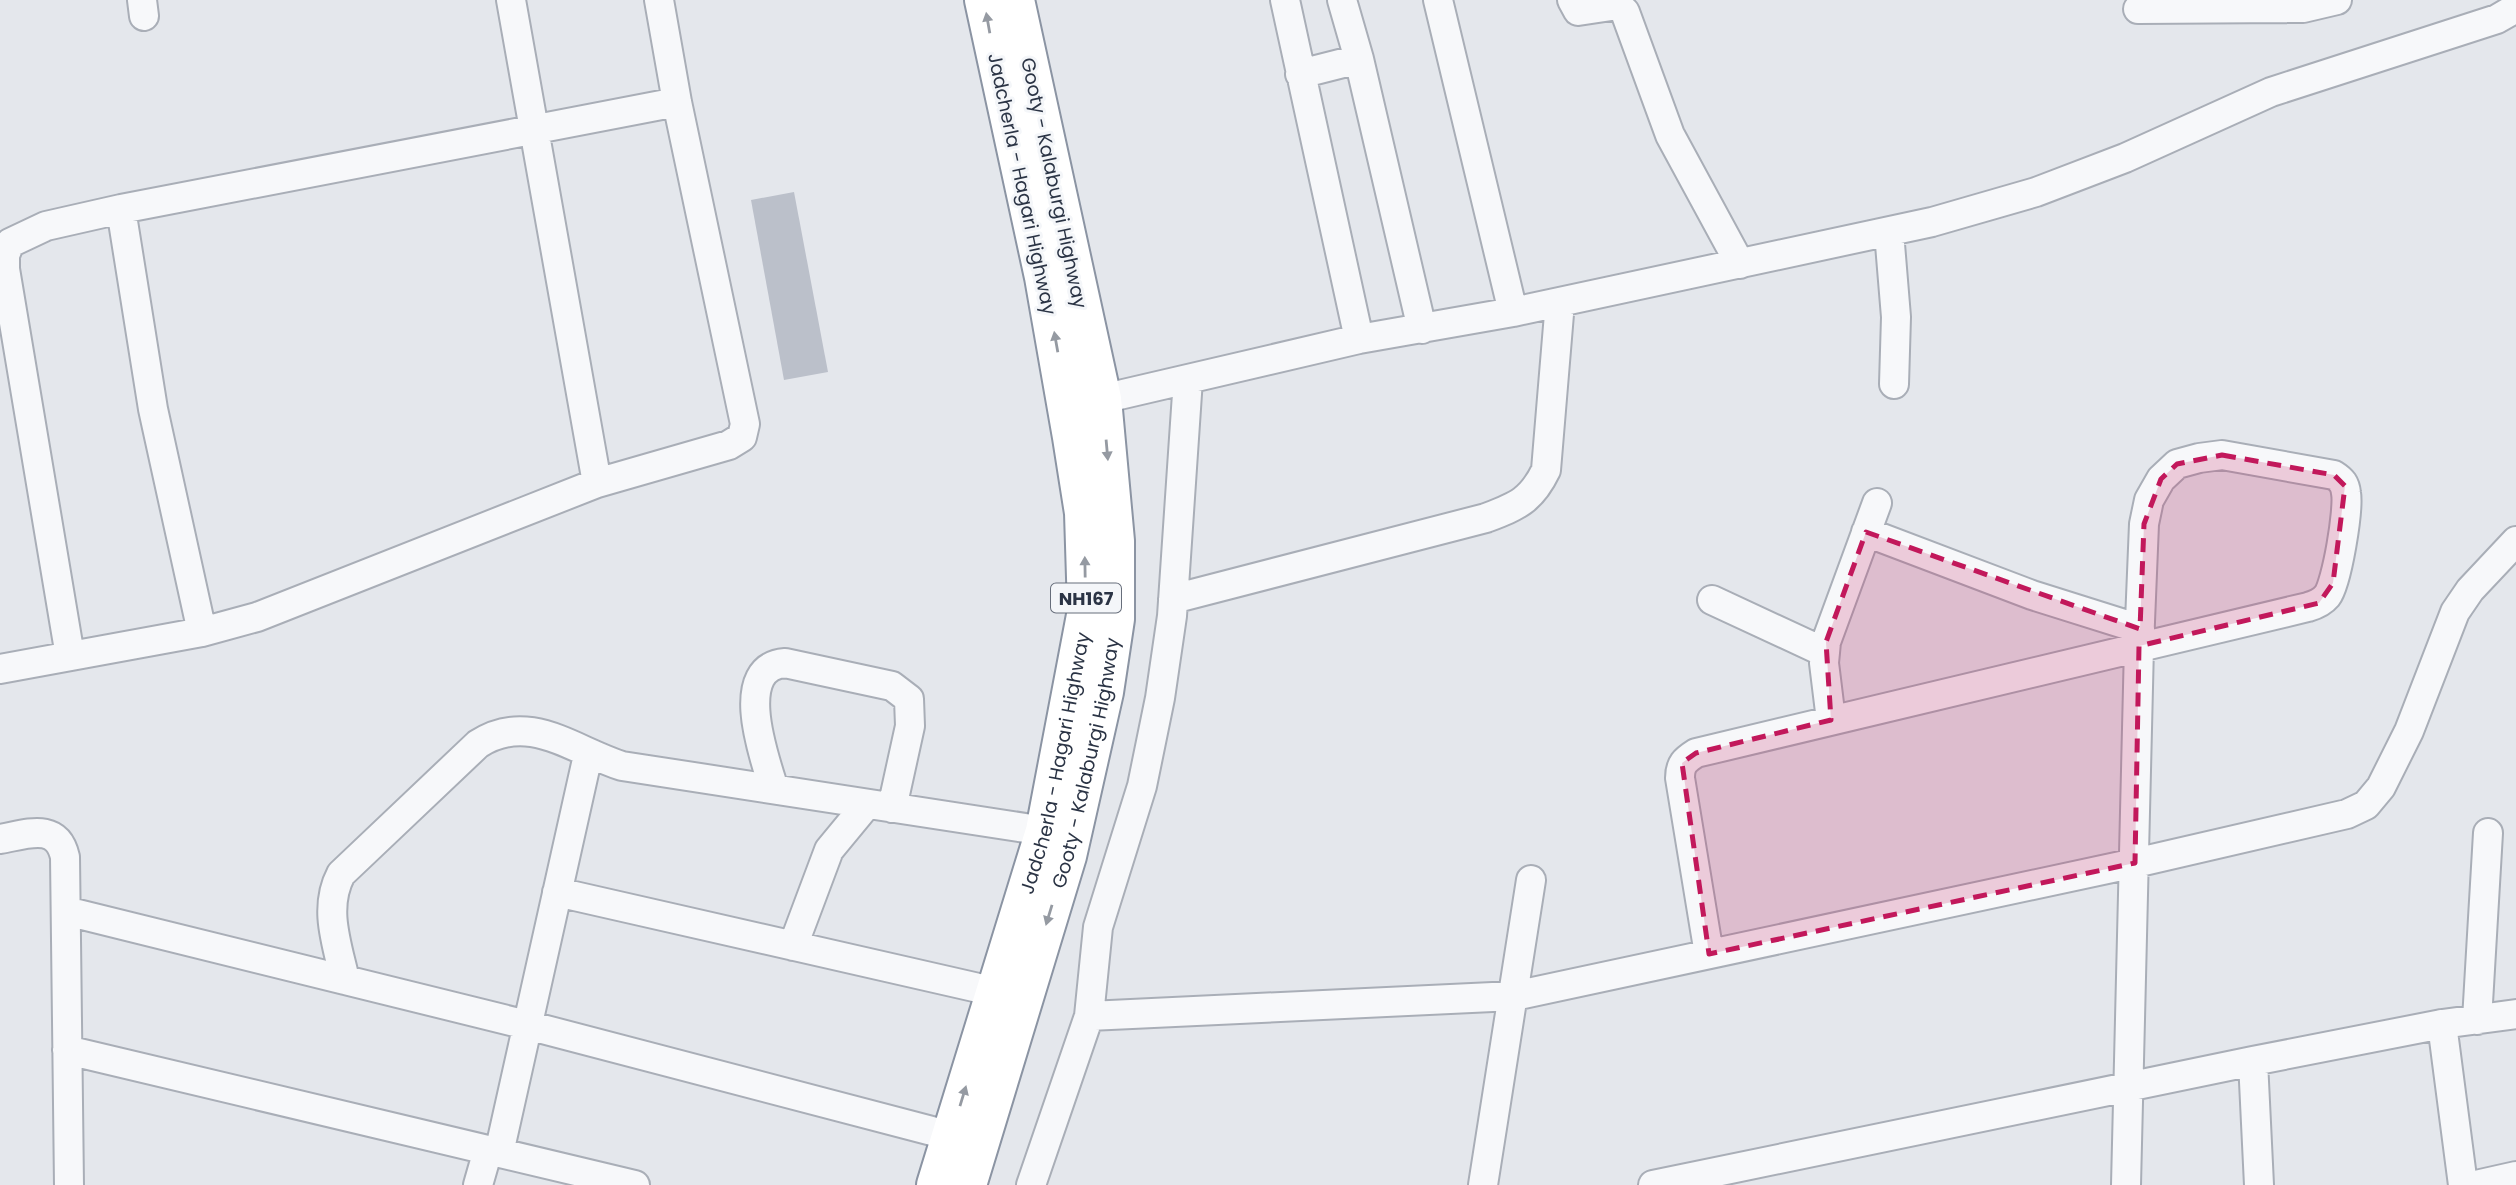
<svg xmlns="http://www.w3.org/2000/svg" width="2516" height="1185" font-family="Poppins,sans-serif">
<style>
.building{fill:#bbc0ca}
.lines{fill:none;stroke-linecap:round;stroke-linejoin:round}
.minor-casing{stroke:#a9aeb7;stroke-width:32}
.highway-casing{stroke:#8b94a3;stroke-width:42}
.minor{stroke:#f7f8fa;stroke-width:28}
.highway{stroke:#fff;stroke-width:38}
.oneway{fill:#959aa2}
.marked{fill:#c2185b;fill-opacity:0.2;stroke:#c2185b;stroke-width:5;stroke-dasharray:14 9;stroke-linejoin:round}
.labels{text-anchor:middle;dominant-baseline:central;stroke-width:6;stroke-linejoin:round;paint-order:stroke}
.shield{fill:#f4f6f9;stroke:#676e7b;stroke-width:2}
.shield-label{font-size:18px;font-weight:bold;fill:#2b3445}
.street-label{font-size:19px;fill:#2b3445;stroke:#f4f6f9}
</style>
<rect width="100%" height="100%" fill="#e4e7ec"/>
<path class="building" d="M 794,192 L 828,372 L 784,380 L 751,200 Z"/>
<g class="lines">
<defs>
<path id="minor" d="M 142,0 L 144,16
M 511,0 L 597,483
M 1285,0 L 1359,339
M 1342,0 L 1359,59 L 1422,329
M 1438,0 L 1513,312
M 1572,0 L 1578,11 L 1618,5 L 1625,12 L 1670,135 L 1740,264
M 2138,9 L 2303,8 L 2337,0
M 1300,74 L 1359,59
M 121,209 L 153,409 L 202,632
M 1889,232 L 1896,317 L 1894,384
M 1102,399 L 1359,339 L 1513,312 L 1932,222 L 2036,192 L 2125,158 L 2271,92 L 2497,19 L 2516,8
M 1866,532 L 2032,595 L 2140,629
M 1173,599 L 1486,518 C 1517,506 1531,501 1546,470 L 1560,302
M 1712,600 L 1824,652
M 70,656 L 5,269 L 5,255 L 10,243 L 46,226 L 121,209 L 677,102
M 0,669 L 202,632 L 257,617 L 597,483 L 729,445 L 742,437 L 745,424 L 677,102 L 659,0
M 1831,720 L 1824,663 L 1826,642 L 1877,503
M 774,789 C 765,760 731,667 785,663 L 892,686 L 909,699 L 910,726 L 892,808
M 0,839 C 28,834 57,822 65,857 L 69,1185
M 557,892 L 996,992
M 66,911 L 527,1025 L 951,1136
M 793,946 L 829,850 L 867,804
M 1709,954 L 1680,778 C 1680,764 1685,760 1696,753 L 2308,607 C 2315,605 2322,602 2327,596 C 2337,583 2349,509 2346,493 C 2345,484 2342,480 2334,475 L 2222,455 L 2199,458 L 2177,464 L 2161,479 L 2149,500 L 2144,524 L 2139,646 L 2126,1185
M 345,980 C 337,944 323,908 341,874 L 478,744 C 529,711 572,750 622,766 L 1045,831
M 1089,1016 L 1514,996 L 2135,863 L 2347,814 L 2366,805 L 2381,787 L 2409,731 L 2455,612 L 2470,590 L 2516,541
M 2477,1020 L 2488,833
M 2442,1024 L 2463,1185
M 67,1050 L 635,1185
M 2253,1061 L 2259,1185
M 499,1153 L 588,755
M 478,1185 L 488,1150
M 1031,1185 L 1089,1016 L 1098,927 L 1142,786 L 1160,698 L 1172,616 L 1188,379
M 1483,1185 L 1531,880
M 1653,1185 L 2253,1061 L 2442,1024 L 2516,1014
M 2476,1185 L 2516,1176"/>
<g id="highway">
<path id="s1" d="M 936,1185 L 1045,831 L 1087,610 L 1084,513 L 1072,437 L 1044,277 L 984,0"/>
<path id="s2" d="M 967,1185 L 1067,856 L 1104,692 L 1115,619 L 1115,541 L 1102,399 L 1015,0"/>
</g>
</defs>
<use href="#minor" class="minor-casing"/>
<use href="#highway" class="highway-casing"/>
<use href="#minor" class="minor"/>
<use href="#highway" class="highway"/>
</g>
<defs><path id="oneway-solid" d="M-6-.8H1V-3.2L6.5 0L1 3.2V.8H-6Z" transform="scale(1.75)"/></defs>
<g class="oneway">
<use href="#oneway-solid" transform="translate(988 23) rotate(-100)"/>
<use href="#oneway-solid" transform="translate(1056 342) rotate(-100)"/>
<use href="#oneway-solid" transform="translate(1107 450) rotate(85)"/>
<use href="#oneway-solid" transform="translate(1085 567) rotate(-91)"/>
<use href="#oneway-solid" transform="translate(1049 915) rotate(107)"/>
<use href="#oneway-solid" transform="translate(963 1096) rotate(-73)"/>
</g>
<path class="marked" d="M 2222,455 L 2334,475 L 2345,486 L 2333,583 L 2319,603 L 2139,646 L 2135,863 L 1709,954 L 1682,763 L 1696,753 L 1831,720 L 1826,642 L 1866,532 L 2140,629 L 2144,524 L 2161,479 L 2177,464 Z"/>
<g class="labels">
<rect class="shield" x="1051" y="583.5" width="70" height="29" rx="5"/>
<g class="shield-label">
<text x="1086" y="598">NH167</text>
</g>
<g class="street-label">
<text transform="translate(1054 183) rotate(78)">Gooty - Kalaburgi Highway</text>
<text transform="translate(1022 184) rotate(78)">Jadcherla - Hagari Highway</text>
<text stroke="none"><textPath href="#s1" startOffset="439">Jadcherla - Hagari Highway</textPath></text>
<text stroke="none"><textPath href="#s2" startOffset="439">Gooty - Kalaburgi Highway</textPath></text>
</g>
</g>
</svg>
